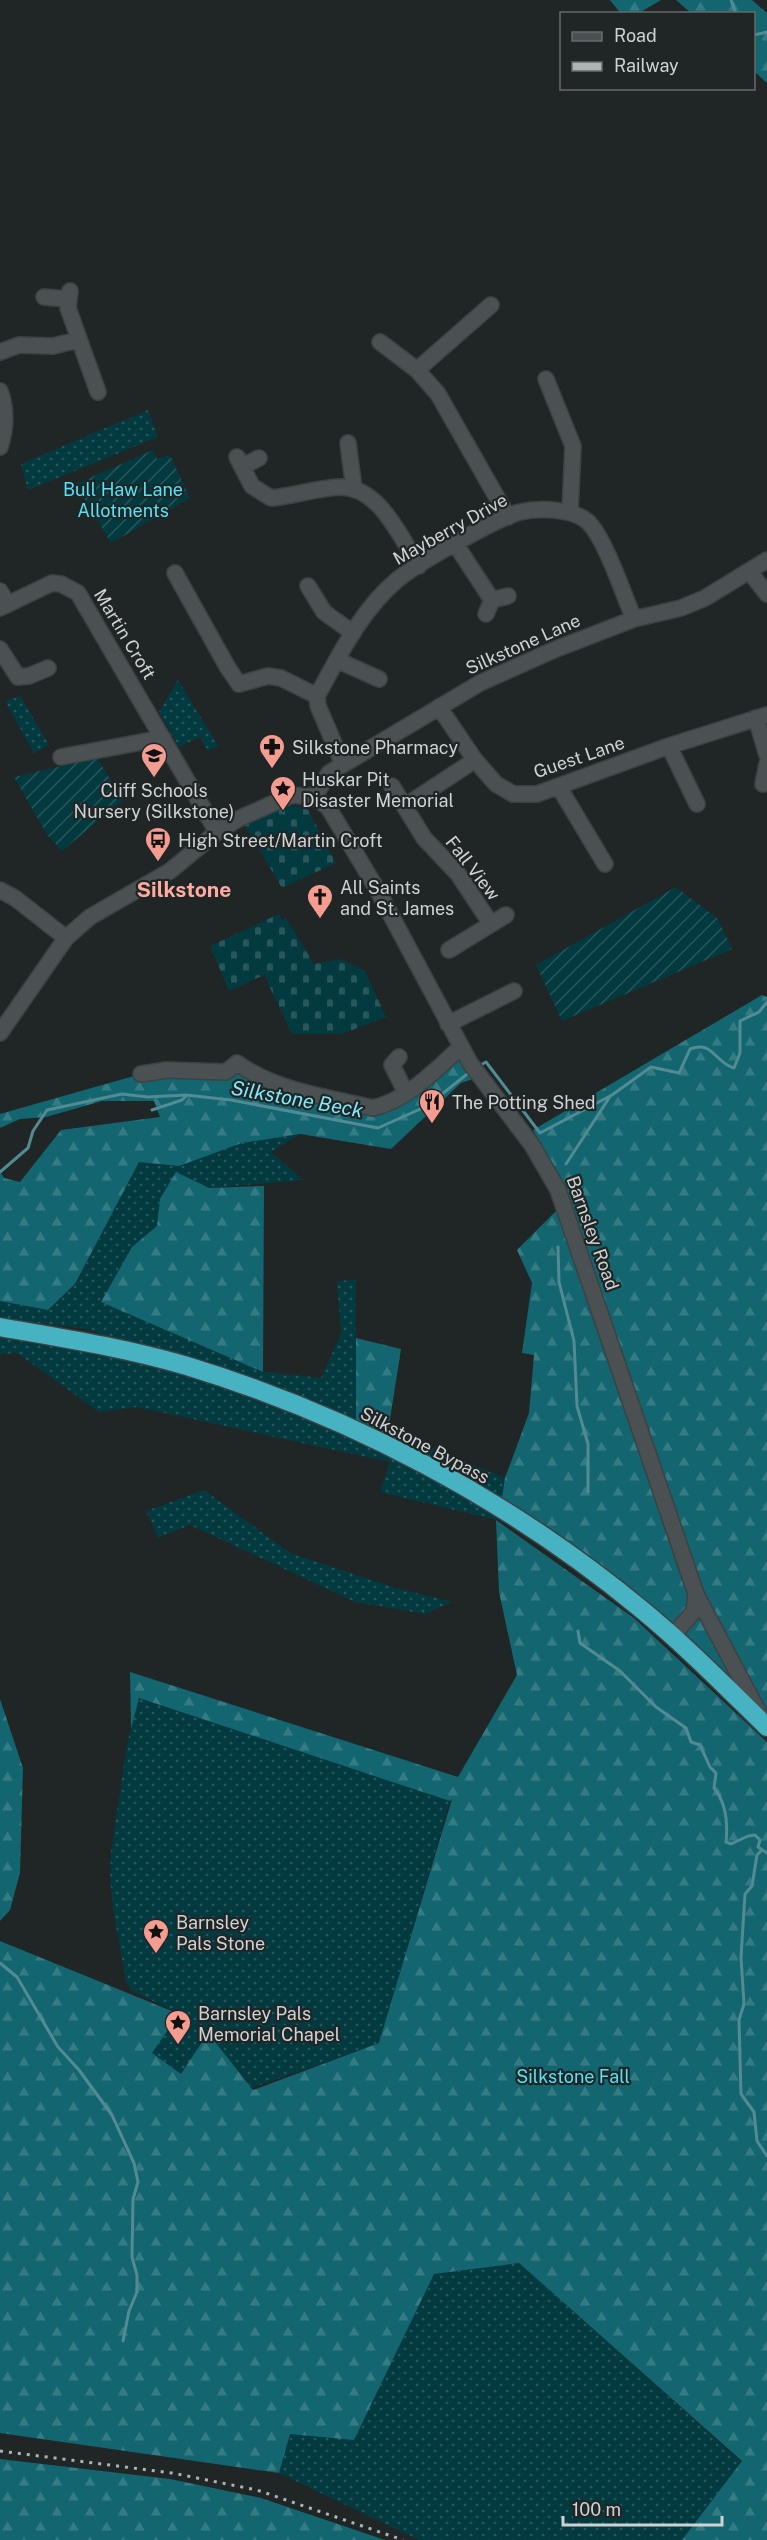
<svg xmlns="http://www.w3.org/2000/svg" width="767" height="2540" font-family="'Public Sans',sans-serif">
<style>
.grass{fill:url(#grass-dots)}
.forest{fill:url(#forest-firs)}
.cemetery{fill:url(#cemetery-stones)}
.garden{fill:url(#garden-furrows)}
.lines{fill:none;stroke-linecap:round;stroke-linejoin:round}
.stream{stroke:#528b93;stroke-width:3}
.minor-casing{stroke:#3c4142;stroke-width:18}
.highway-casing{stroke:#3c4142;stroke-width:21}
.minor{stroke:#4b5152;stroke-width:15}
.highway{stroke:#47b2c1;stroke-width:18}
.rail{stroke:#afb3b4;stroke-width:3;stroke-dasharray:3 6;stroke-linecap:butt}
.labels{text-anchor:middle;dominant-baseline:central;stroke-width:4.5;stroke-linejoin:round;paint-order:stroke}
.park-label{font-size:18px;fill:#52e3f6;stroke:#202526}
.street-label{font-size:18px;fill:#cfd2d3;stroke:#202526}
.poi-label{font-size:18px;fill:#cfd2d3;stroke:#202526;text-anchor:start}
.water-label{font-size:20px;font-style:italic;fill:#82eafa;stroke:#202526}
.quarter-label{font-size:21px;font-weight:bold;fill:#ffaba0;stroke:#202526}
</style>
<defs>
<pattern id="grass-dots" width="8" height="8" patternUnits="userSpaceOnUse" patternTransform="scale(1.5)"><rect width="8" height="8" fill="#033a40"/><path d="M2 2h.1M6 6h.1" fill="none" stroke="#27565b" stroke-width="1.8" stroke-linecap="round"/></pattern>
<pattern id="forest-firs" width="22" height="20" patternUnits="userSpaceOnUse" patternTransform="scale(1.5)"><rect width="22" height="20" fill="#136670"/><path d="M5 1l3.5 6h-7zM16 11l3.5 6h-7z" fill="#347b84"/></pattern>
<pattern id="cemetery-stones" width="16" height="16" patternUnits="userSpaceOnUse" patternTransform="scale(1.5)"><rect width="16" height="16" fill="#033a40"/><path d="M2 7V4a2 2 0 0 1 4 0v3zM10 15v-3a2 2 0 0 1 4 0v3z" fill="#27565b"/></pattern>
<pattern id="garden-furrows" width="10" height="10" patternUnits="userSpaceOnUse" patternTransform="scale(1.5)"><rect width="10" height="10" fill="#033a40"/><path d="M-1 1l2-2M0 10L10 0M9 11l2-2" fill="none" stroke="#27565b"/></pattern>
</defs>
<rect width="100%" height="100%" fill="#202526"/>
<path class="grass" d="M 148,410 L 158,437 L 28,490 L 21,464 Z
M 178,680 L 218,746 L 208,751 L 200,737 L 179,747 L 159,712 Z
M 20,696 L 49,745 L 34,753 L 5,701 Z
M 300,1134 L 271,1152 L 303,1180 L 209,1188 L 160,1199 L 157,1226 L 132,1247 L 258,1371 L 321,1378 L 341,1334 L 337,1281 L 356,1280 L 356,1421 L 228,1370 L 81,1328 L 0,1319 L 0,1301 L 48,1310 L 75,1285 L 139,1162 L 179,1166 L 242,1143 Z
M 0,1333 L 186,1371 L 368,1440 L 404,1436 L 505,1478 L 501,1509 L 496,1520 L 380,1492 L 390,1462 L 137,1407 L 99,1412 L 17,1353 L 0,1354 Z
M 204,1490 L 290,1553 L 393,1587 L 452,1602 L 425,1614 L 355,1602 L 190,1525 L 158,1538 L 146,1511 Z
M 138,1698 L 357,1768 L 450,1801 L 380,2043 L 252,2088 L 208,2034 L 181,2074 L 152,2053 L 179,2014 L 131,1990 L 126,1981 L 114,1916 L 110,1878 L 111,1852 L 127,1745 Z
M 519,2263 L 742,2462 L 682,2540 L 419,2540 L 279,2473 L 260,2433 L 287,2405 L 354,2440 L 434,2274 Z"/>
<path class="forest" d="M 610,0 L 661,0 L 639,13 L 621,14 Z
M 676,0 L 752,0 L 767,13 L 767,83 L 754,71 L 754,14 L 691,13 Z
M 762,995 L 767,997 L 767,1718 L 663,1614 L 502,1498 L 505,1478 L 529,1413 L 534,1355 L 522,1353 L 532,1283 L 517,1250 L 563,1204 L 567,1193 L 533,1130 Z
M 461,1047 L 479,1077 L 461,1083 L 391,1149 L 300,1134 L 242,1143 L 179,1166 L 139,1162 L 75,1284 L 48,1310 L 0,1301 L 0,1171 L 4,1178 L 20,1182 L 61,1130 L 160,1117 L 154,1101 L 102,1101 L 46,1117 L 20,1119 L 0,1128 L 0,1114 L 141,1074 L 237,1063 L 373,1108 Z
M 176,1172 L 209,1188 L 264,1186 L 263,1372 L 101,1302 L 132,1247 L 157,1226 L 160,1199 Z
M 356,1338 L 401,1349 L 387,1438 L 356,1421 Z
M 496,1520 L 634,1618 L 767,1742 L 767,2540 L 682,2540 L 742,2461 L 519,2263 L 434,2274 L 354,2440 L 290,2434 L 279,2473 L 0,2433 L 0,1941 L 179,2014 L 152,2053 L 181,2074 L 208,2033 L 253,2090 L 379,2043 L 452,1799 L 450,1801 L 139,1698 L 131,1729 L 130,1672 L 458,1777 L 517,1675 L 499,1592 Z
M 0,1699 L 23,1768 L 20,1873 L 10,1910 L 0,1921 Z
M 0,2459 L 170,2479 L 261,2498 L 385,2540 L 0,2540 Z"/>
<path class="cemetery" d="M 288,806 L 303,807 L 308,810 L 336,863 L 282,888 L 243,822 L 270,810 Z
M 279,914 L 282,920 L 286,918 L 314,964 L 341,959 L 365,971 L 386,1017 L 342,1034 L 292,1034 L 264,975 L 229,991 L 210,946 Z"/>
<path class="garden" d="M 153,450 L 157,459 L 170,455 L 190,498 L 111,543 L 76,484 Z
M 97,758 L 123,800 L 62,851 L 47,835 L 14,777 Z
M 676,887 L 718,919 L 732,949 L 562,1021 L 536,965 Z"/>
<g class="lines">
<path class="stream" d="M 731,0 L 736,14
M 754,35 L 767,32
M 479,1066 L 486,1062 L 540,1133 L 612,1095 L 651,1067 L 679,1073 L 690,1049 C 713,1040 714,1062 734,1068 L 740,1053 L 740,1021 L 759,1012 L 767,1002
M 152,1110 L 182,1100 L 186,1096
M 566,1164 L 611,1095
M 0,1172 L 28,1148 L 33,1131 L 47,1110 L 122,1094 L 148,1097 L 186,1095 L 231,1100 L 378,1128 L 427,1106 L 471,1071
M 558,1247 L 559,1282 L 574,1341 L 577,1406 L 588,1444 L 588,1492
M 578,1631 L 580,1643 L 620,1671 L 656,1707 L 686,1728 L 691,1742 L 700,1745 L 710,1767 L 716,1773 L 714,1788 C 726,1803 728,1823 726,1842 L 731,1844 L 748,1836 L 755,1835 L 760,1840 L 758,1847 L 767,1853
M 761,1851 L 757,1855 L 752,1886 L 745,1894 L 741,1957 L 744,2004 L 739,2020 L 741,2094 L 754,2112 L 757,2141 L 767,2156
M 0,1963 L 17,1977 L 58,2047 L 79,2070 L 112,2115 L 134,2163 L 138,2182 L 133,2199 L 132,2257 L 137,2275 L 137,2292 L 129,2311 L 123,2341"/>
<defs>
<path id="minor" d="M 70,291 L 68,308 L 98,392
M 44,297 L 69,299
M 380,342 L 417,370 L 438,394 L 508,517
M 0,352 L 19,345 L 53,346 L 78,340
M 417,370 L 491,305
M 546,379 L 573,446 L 570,512
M 0,391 C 7,410 6,428 0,447
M 348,443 L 354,489
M 237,457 L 252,486 L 271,498 C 293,496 317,488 340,487 C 380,487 400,537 419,566
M 242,467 L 259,458
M 456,545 L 492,600
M 749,571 L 767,594
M 175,573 L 228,668 L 239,684 L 268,676 L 281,678 L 317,696
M 308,586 L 324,612 L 353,633
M 0,591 L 7,604
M 0,608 L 52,583 L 61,584 L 78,593 L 217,832
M 486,614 L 492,600 L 508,596
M 0,649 L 18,677 L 29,676 L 48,668
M 337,660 L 379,679
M 317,696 C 339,656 361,610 397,580 C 416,564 497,518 520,512 C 539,508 571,508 587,521 C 605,537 623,594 634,619
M 317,696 L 318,706 L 343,764
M 439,707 L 475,760 L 496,784 L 513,794 L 537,794 L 669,746 L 767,715
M 756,718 L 767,755
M 669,746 L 697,804
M 61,757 L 163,738
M 763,784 L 767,764
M 392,786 L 424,838 L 458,874 L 491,924
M 559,787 L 605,864
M 314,797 L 329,773 L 480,683 L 556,649 L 634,619 L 681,608 L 705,598 L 767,560
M 405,806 L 475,760
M 0,890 L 15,898 L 66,938
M 449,950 L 506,915
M 448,1024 L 514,991
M 0,1033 L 66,938 L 90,917 L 170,871 L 217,832 L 238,819 L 292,795 L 314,797 L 328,807 L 378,891 L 470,1063 L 532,1145 L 558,1190 L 696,1594 L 760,1715
M 399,1057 L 392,1065 L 406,1093
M 141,1074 L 167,1070 L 226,1072 L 237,1063 C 275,1091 328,1097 373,1108 C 408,1100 435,1070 461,1047
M 672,1637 L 694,1611 L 696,1594"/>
<path id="highway" d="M 0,1327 C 63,1338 126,1348 187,1366 C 351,1416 508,1499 641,1609 C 685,1645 726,1687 767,1727"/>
</defs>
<use href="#minor" class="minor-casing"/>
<use href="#highway" class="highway-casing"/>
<use href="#minor" class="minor"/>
<use href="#highway" class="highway"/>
<path class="rail" d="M 0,2451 L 172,2473 L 257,2490 L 403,2540"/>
</g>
<defs>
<symbol id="pharmacy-pin" viewBox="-11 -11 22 30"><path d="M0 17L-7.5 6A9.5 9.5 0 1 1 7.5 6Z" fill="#f59c90" stroke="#202526"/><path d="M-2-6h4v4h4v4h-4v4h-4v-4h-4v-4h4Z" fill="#111"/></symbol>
<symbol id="school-pin" viewBox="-11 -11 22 30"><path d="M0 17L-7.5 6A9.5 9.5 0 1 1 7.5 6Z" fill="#f59c90" stroke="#202526"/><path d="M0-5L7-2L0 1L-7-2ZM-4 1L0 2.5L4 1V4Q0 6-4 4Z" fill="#111"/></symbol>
<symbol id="sight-pin" viewBox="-11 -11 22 30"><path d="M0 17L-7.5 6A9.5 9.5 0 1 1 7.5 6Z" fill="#f59c90" stroke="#202526"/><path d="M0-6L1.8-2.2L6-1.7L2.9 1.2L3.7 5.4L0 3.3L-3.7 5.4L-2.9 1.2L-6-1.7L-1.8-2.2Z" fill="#111"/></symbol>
<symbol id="bus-pin" viewBox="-11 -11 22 30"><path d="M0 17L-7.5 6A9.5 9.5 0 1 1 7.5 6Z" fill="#f59c90" stroke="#202526"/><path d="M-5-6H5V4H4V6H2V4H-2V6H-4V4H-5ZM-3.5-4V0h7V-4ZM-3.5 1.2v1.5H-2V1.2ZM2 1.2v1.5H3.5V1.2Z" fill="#111"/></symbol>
<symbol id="church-pin" viewBox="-11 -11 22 30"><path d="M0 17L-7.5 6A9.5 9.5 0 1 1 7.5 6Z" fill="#f59c90" stroke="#202526"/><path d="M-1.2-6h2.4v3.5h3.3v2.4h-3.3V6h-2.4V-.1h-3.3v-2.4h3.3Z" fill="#111"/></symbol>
<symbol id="restaurant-pin" viewBox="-11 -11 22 30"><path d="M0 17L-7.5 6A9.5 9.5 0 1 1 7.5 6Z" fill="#f59c90" stroke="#202526"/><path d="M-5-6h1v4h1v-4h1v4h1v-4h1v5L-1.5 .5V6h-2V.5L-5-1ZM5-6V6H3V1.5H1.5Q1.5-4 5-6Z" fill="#111"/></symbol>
</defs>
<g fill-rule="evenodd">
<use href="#pharmacy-pin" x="257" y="732" width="30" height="40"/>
<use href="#school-pin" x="139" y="741" width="30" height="40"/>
<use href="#sight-pin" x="268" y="774" width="30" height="40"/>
<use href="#bus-pin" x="143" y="825" width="30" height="40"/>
<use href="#church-pin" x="305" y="882" width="30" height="40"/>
<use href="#restaurant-pin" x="417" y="1087" width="30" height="40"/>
<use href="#sight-pin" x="141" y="1917" width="30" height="40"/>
<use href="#sight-pin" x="163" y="2008" width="30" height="40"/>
</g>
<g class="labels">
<g class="park-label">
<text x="123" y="489">Bull Haw Lane<tspan x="123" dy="21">Allotments</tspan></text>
<text x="573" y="2076">Silkstone Fall</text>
</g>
<g class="street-label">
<text transform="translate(450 529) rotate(-29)">Mayberry Drive</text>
<text transform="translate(125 634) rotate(59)">Martin Croft</text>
<text transform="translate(523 644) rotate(-24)">Silkstone Lane</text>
<text transform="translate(579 757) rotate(-19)">Guest Lane</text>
<text transform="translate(473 868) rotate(52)">Fall View</text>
<text transform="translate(593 1233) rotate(70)">Barnsley Road</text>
<text transform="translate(425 1445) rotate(28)">Silkstone Bypass</text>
</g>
<g class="poi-label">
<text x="292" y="747">Silkstone Pharmacy</text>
<text x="302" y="779">Huskar Pit<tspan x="302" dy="21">Disaster Memorial</tspan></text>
<text x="154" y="790" text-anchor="middle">Cliff Schools<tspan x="154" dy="21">Nursery (Silkstone)</tspan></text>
<text x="178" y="840">High Street/Martin Croft</text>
<text x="340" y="887">All Saints<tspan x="340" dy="21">and St. James</tspan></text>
<text x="452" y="1102">The Potting Shed</text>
<text x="176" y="1922">Barnsley<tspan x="176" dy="21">Pals Stone</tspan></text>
<text x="198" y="2013">Barnsley Pals<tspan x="198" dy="21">Memorial Chapel</tspan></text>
</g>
<g class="water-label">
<text transform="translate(297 1099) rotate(10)">Silkstone Beck</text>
</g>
<g class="quarter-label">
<text x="184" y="889">Silkstone</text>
</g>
</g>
<rect x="560" y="12" width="195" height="78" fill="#202526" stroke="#666a6b" stroke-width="1.5"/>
<rect x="572" y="32" width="30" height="9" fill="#4b5152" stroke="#666a6b" stroke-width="1.5"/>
<text x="614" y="42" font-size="18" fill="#cfd2d3">Road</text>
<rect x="572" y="62" width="30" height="9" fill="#afb3b4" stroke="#666a6b" stroke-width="1.5"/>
<text x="614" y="72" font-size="18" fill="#cfd2d3">Railway</text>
<path d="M563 2516v9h159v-9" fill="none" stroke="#cfd2d3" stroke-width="3"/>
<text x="572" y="2516" font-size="18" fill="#cfd2d3" stroke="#202526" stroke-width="4.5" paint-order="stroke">100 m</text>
</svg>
